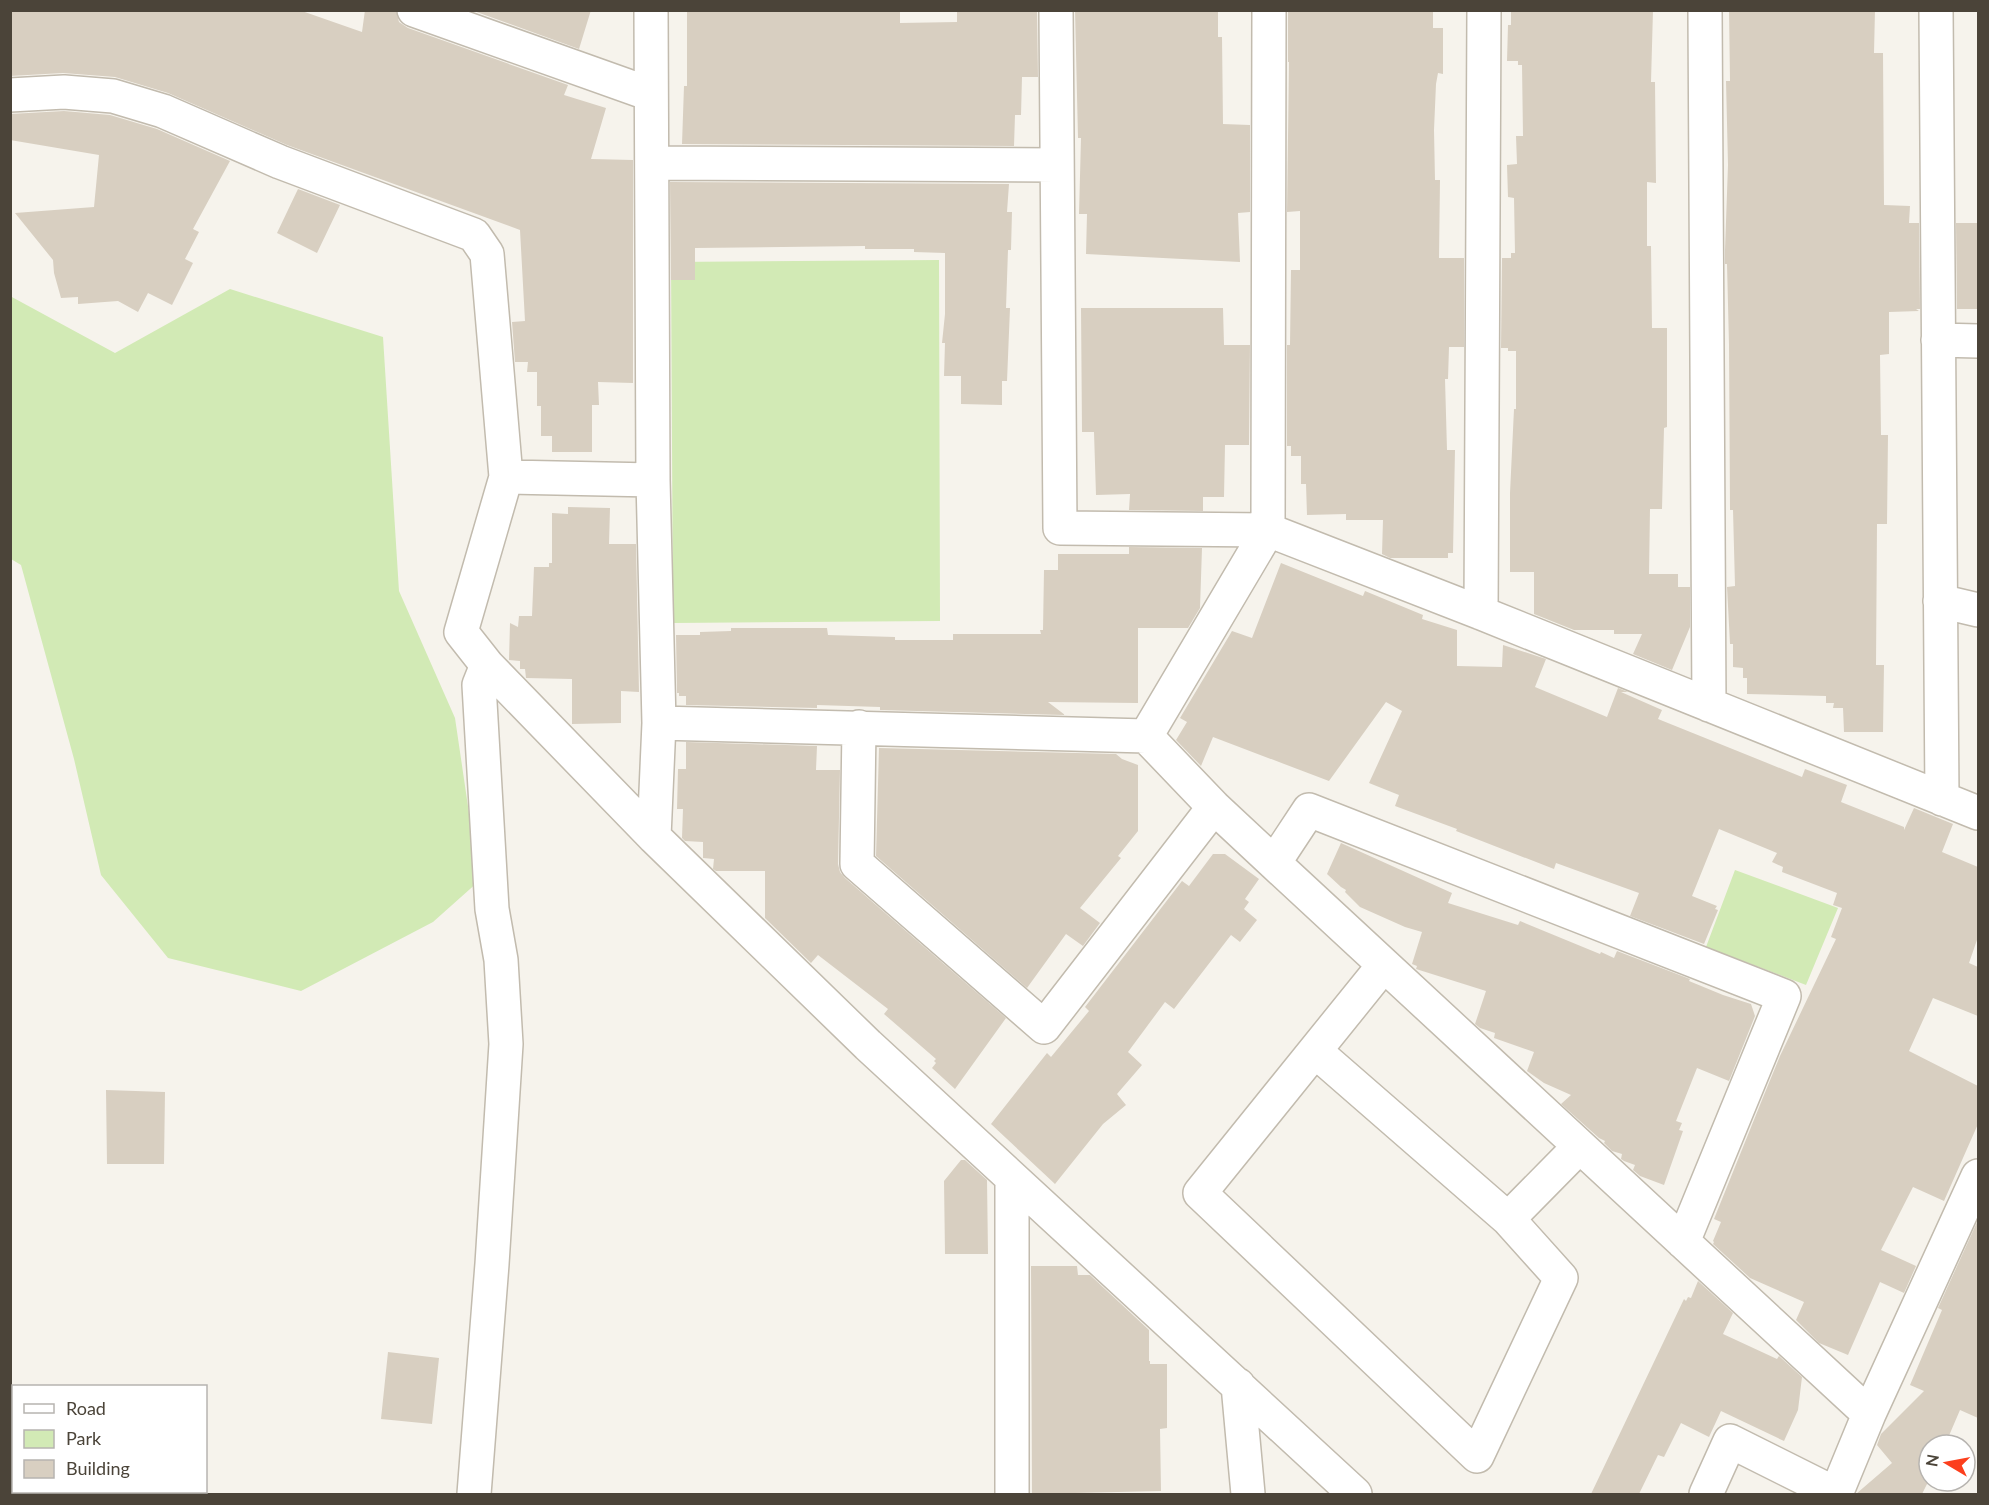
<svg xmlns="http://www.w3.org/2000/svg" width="1989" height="1505" font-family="Lato,sans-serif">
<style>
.green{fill:#d2eab5}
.building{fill:#d8cfc1}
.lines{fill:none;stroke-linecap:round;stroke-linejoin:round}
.minor-casing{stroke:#c2bbae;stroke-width:36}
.minor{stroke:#fff;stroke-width:33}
</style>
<rect width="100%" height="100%" fill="#f6f3ec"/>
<path class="green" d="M 939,260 L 940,621 L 673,623 L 671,262 Z
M 230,289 L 383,337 L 399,591 L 455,718 L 479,881 L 433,922 L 301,991 L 168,958 L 101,875 L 74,759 L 21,565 L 11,559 L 10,296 L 115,353 Z
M 1735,870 L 1838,908 L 1806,985 L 1706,947 Z"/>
<path class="building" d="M 10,10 L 299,10 L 362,32 L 365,10 L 396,10 L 399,22 L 408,28 L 568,85 L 564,95 L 606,108 L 591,159 L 633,160 L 633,383 L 598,382 L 599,405 L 592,405 L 592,452 L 552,452 L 552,436 L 541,436 L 541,406 L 537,406 L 537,372 L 527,372 L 528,362 L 515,362 L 512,322 L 525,321 L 520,230 L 287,145 L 168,93 L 115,77 L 63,73 L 10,76 Z
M 471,10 L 591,10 L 579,49 Z
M 687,10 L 900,10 L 900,23 L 957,22 L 957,10 L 1037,10 L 1038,77 L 1022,77 L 1021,115 L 1015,115 L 1014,146 L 682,144 L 684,86 L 687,86 Z
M 1075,10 L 1218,10 L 1218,37 L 1222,37 L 1223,124 L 1250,125 L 1250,212 L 1238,213 L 1240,262 L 1086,254 L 1087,214 L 1079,214 L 1081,138 L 1078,138 Z
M 1433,10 L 1433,28 L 1443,28 L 1443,74 L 1438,73 L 1436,84 L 1434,130 L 1435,180 L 1440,180 L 1439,258 L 1464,258 L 1464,347 L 1449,347 L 1448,379 L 1445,379 L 1447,450 L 1455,450 L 1453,553 L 1448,553 L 1448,558 L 1390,558 L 1382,554 L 1383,520 L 1346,520 L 1346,514 L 1307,515 L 1306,484 L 1301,484 L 1301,456 L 1291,456 L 1291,446 L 1287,446 L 1287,345 L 1290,345 L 1291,270 L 1300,270 L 1300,211 L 1287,212 L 1289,62 L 1288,62 L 1288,12 L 1297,10 Z
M 1511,10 L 1653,10 L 1651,82 L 1655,82 L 1656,183 L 1647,182 L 1647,246 L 1651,246 L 1652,328 L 1667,328 L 1667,427 L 1664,428 L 1662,509 L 1650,509 L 1649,574 L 1678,574 L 1678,587 L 1690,587 L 1690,627 L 1672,670 L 1633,654 L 1642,634 L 1614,634 L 1614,630 L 1574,630 L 1534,614 L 1534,572 L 1510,572 L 1510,493 L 1514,409 L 1516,409 L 1516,351 L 1508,351 L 1508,348 L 1501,348 L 1502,258 L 1511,258 L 1511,253 L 1515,253 L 1514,198 L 1508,197 L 1507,165 L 1517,164 L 1516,136 L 1523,136 L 1522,65 L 1518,65 L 1518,61 L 1507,61 L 1508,25 L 1511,25 Z
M 1729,10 L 1875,10 L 1874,53 L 1883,53 L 1884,205 L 1910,206 L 1909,223 L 1919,223 L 1920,309 L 1916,309 L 1919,311 L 1889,312 L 1889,354 L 1880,355 L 1881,435 L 1888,435 L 1887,524 L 1877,524 L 1876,665 L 1884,665 L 1883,732 L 1844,732 L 1843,708 L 1833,708 L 1834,703 L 1826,703 L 1826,696 L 1747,694 L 1747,678 L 1743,678 L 1743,668 L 1733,667 L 1733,644 L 1730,644 L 1727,587 L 1735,586 L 1733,510 L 1730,510 L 1729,345 L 1727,264 L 1725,264 L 1725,250 L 1728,165 L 1726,81 L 1730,81 Z
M 64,111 L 110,115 L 157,129 L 230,161 L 193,229 L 199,232 L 185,259 L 193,263 L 172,305 L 148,293 L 138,312 L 118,301 L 78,304 L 78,297 L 61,298 L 54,273 L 53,260 L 15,213 L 94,207 L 99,155 L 10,140 L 10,114 Z
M 670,182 L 1009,184 L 1007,212 L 1012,212 L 1011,250 L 1008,250 L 1006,308 L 1010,308 L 1007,381 L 1002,381 L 1002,405 L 961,404 L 961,376 L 944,376 L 945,343 L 942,343 L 945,314 L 945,253 L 914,252 L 914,249 L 865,249 L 865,246 L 695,248 L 695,280 L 671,280 Z
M 298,189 L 340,205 L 317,253 L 277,233 Z
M 1956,223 L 1978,223 L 1978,309 L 1957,309 Z
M 1081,308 L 1223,308 L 1224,345 L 1250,345 L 1249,445 L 1225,445 L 1224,497 L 1203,497 L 1203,511 L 1129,510 L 1130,494 L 1096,495 L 1094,432 L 1082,432 Z
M 568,507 L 610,508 L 609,544 L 636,544 L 639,692 L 621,691 L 621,723 L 572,724 L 572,679 L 526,678 L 525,669 L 520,669 L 520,661 L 509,660 L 510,623 L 518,627 L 519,616 L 532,616 L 534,567 L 549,567 L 549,563 L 552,563 L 552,513 L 568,514 Z
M 1129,547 L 1202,548 L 1200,608 L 1188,628 L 1138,628 L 1138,703 L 1048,702 L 1065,715 L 880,710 L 880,707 L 817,705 L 817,708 L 686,705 L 686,696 L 679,696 L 679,693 L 677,693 L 676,635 L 700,635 L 700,632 L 731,631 L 731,628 L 827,628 L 828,635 L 895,637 L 895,640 L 953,640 L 953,634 L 1041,634 L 1040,630 L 1043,630 L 1044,570 L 1058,570 L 1058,554 L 1129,554 Z
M 1281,563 L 1363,596 L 1365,591 L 1423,615 L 1422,619 L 1457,630 L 1457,666 L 1502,667 L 1503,645 L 1546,659 L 1535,687 L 1607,717 L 1618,688 L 1628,692 L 1621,692 L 1662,710 L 1658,719 L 1802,777 L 1805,769 L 1847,785 L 1841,802 L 1904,827 L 1904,830 L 1914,808 L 1953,824 L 1942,852 L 1978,867 L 1978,937 L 1969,963 L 1978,967 L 1978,1016 L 1933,998 L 1909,1051 L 1978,1086 L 1978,1124 L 1944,1201 L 1913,1187 L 1881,1250 L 1916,1266 L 1904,1293 L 1880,1282 L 1848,1355 L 1819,1343 L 1796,1320 L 1804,1302 L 1750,1278 L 1713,1244 L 1714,1242 L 1713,1241 L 1721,1222 L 1714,1219 L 1764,1095 L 1780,1056 L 1836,939 L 1831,937 L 1842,908 L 1833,905 L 1837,893 L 1782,872 L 1783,867 L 1772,862 L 1777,853 L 1719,829 L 1692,896 L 1717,906 L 1715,909 L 1718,910 L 1704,944 L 1630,916 L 1639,893 L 1556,863 L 1554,869 L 1456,831 L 1457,829 L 1395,806 L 1399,795 L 1369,783 L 1402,711 L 1386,702 L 1329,781 L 1213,737 L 1201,766 L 1176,740 L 1187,722 L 1180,718 L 1232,631 L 1252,638 Z
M 686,742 L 817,746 L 816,770 L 840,770 L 838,864 L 840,872 L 845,878 L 1006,1018 L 955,1089 L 932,1068 L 936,1063 L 934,1061 L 936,1059 L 884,1014 L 888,1009 L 818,955 L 811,963 L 765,918 L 765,871 L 716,871 L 713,869 L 714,859 L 703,858 L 703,842 L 685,841 L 682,838 L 683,809 L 677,809 L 678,769 L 686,769 Z
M 879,748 L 1116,754 L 1122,759 L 1138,765 L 1138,831 L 1118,856 L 1121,858 L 1080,908 L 1100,923 L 1083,946 L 1066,934 L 1027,988 L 876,856 Z
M 1341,843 L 1452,893 L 1448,903 L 1518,925 L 1520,921 L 1600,954 L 1601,952 L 1614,958 L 1617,951 L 1690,979 L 1689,981 L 1723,995 L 1751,1004 L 1755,1016 L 1729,1081 L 1697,1068 L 1676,1121 L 1682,1123 L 1679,1130 L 1683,1131 L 1664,1185 L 1640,1176 L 1633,1170 L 1635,1165 L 1624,1161 L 1621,1159 L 1622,1154 L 1612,1151 L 1604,1143 L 1605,1141 L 1599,1138 L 1561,1104 L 1571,1095 L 1544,1083 L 1527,1071 L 1534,1052 L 1494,1038 L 1495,1033 L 1480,1028 L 1475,1024 L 1486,991 L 1416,969 L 1417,966 L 1412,964 L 1422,932 L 1405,927 L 1360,907 L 1345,892 L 1346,890 L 1341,887 L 1327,874 Z
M 1213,854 L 1225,854 L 1259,879 L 1245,899 L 1249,902 L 1244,909 L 1257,920 L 1240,942 L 1231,935 L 1174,1009 L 1165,1002 L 1128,1052 L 1142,1065 L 1117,1094 L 1126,1105 L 1103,1124 L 1055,1184 L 991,1124 L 1047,1053 L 1051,1057 L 1089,1011 L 1085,1007 L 1182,881 L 1189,886 Z
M 106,1090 L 165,1092 L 164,1164 L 107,1164 Z
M 961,1160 L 965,1160 L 987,1180 L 988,1254 L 945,1254 L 944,1181 Z
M 1978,1220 L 1978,1418 L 1960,1410 L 1945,1445 L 1929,1445 L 1929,1480 L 1922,1494 L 1856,1494 L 1892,1463 L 1877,1445 L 1881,1434 L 1924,1391 L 1910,1385 L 1942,1310 L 1938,1308 Z
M 1031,1266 L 1077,1266 L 1078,1275 L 1090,1275 L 1149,1330 L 1149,1361 L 1150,1361 L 1150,1364 L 1167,1364 L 1167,1428 L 1160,1429 L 1161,1491 L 1032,1494 Z
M 1698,1281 L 1733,1313 L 1723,1334 L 1777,1359 L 1779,1356 L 1802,1377 L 1798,1410 L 1784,1441 L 1721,1411 L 1709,1437 L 1681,1423 L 1664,1457 L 1658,1455 L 1639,1494 L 1591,1494 L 1684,1299 L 1686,1301 L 1688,1297 L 1691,1298 Z
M 388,1352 L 439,1358 L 432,1424 L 381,1419 Z"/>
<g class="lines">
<defs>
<path id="minor" d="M 414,10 L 650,94
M 651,10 L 653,480 L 659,723 L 654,837
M 1056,10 L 1060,528 L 1268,530 L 1481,613 L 1978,813
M 1705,10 L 1709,705
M 1936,10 L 1942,799
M 10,95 L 64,92 L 113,96 L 163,111 L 280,162 L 474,235 L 487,254 L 506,477 L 461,632 L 487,665 L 654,837 L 868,1045 L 1355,1494
M 652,163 L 1056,165
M 1938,340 L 1978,341
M 506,477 L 653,480
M 1940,601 L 1978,610
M 1481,613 L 1484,10
M 659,723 L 1146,736 L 1268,530 L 1269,10
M 859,727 L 857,864 L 1044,1027 L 1214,807
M 1146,736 L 1214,807 L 1274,863 L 1869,1414
M 1274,863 L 1309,810 L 1784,996 L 1683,1242
M 1384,965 L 1200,1193 L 1477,1456 L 1561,1278 L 1508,1219 L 1579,1147
M 1315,1051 L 1508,1219
M 1238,1385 L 1248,1494
M 474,1494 L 492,1264 L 506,1044 L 501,960 L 492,909 L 479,685 L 487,665
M 1012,1494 L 1012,1178
M 1706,1494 L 1730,1441 L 1836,1494
M 1836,1494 L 1869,1414 L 1978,1176"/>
</defs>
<use href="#minor" class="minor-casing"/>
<use href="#minor" class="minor"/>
</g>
<rect width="1989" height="1505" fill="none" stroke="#4b4439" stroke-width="24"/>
<rect x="12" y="1385" width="195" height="108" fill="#ffffff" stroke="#b7b4b0" stroke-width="1.5"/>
<rect x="24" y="1404" width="30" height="9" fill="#ffffff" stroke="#b7b4b0" stroke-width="1.5"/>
<text x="66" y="1415" font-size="18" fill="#4b4439">Road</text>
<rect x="24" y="1430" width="30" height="18" fill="#d2eab5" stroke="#b7b4b0" stroke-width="1.5"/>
<text x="66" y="1445" font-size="18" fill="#4b4439">Park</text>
<rect x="24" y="1460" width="30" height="18" fill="#d8cfc1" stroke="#b7b4b0" stroke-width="1.5"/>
<text x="66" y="1475" font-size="18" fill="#4b4439">Building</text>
<g transform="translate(1947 1463) rotate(280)"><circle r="28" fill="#ffffff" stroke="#b7b4b0" stroke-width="1.5"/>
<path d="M0-4.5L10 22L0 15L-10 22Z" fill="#fc3f1d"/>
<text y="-9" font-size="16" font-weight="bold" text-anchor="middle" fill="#4b4439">N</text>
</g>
</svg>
